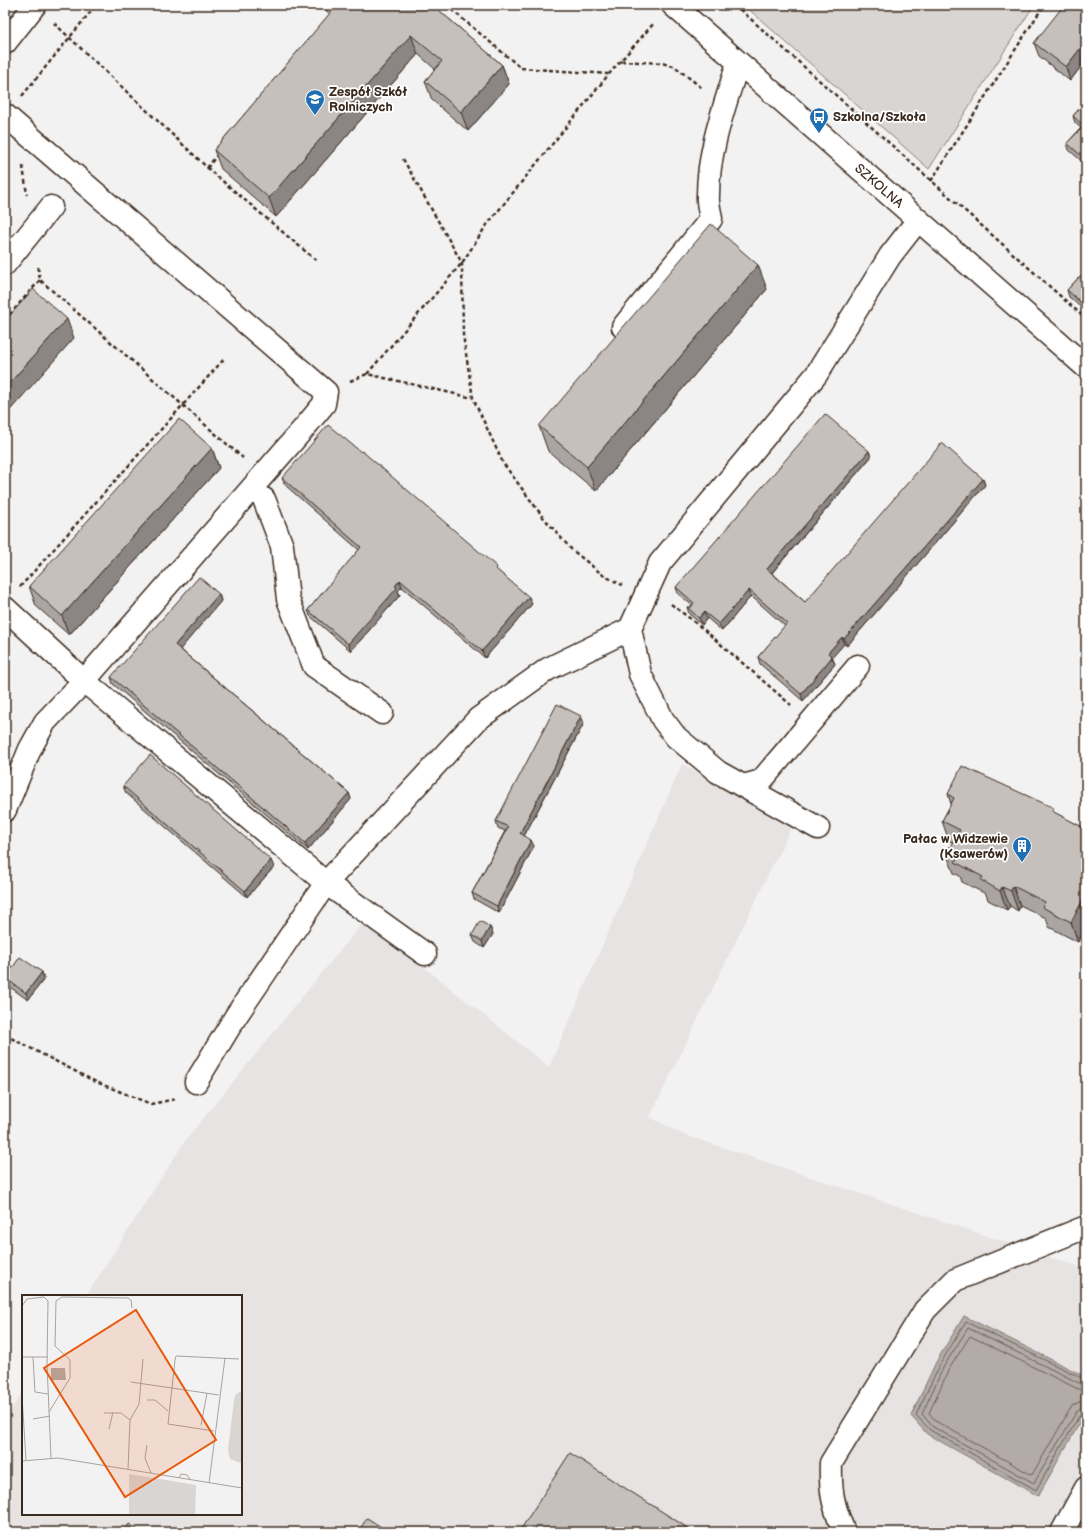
<svg xmlns="http://www.w3.org/2000/svg" width="1091" height="1537" font-family="'Balsamiq Sans',sans-serif">
<style>
.built{fill:#e6e3e2}
.green{fill:#d8d5d2;stroke:#8a8078}
.water{fill:#b2aba7;stroke:#827770}
.lines{fill:none;stroke-linecap:round;stroke-linejoin:round}
.shore{stroke:#6b5e55;stroke-width:1}
.minor-casing{stroke:#3b2a1e;stroke-width:25}
.path{stroke:#3b2a1e;stroke-width:2.5;stroke-dasharray:4 3;stroke-linecap:butt}
.minor{stroke:#fff;stroke-width:22}
.wall{fill:#aaa5a3;stroke:#3b2a1e}
.shaded-wall{fill:#8b8684;stroke:#3b2a1e}
.building{fill:#c6c0bd;stroke:#3b2a1e}
.labels{text-anchor:middle;dominant-baseline:central;stroke-width:3.5;stroke-linejoin:round;paint-order:stroke}
.poi-label{font-size:13px;font-weight:bold;fill:#3b2a1e;stroke:#fff;text-anchor:start}
.street-label{font-size:13px;fill:#3b2a1e;stroke:#fff}
.inset-road{fill:none;stroke:#a9a29d;stroke-width:1}
.view{fill:#e8590c;fill-opacity:0.15;stroke:#e8590c;stroke-width:2}
.inset-edge{fill:none;stroke:#3b2a1e;stroke-width:2}
</style>
<rect width="100%" height="100%" fill="#f3f2f2"/>
<filter id="ink" filterUnits="userSpaceOnUse"><feTurbulence type="fractalNoise" baseFrequency=".025" numOctaves="2"/><feDisplacementMap in="SourceGraphic" scale="8" xChannelSelector="R" yChannelSelector="G"/><feConvolveMatrix kernelMatrix="1 2 1 2 8 2 1 2 1" color-interpolation-filters="sRGB"/></filter>
<g filter="url(#ink)">
<path class="built" d="M 682,764 L 793,824 L 650,1117 L 682,1134 L 1086,1269 L 1086,1532 L 5,1532 L 5,1419 L 23,1391 L 23,1514 L 241,1514 L 241,1296 L 86,1296 L 185,1141 L 365,920 L 549,1067 Z"/>
<path class="green" d="M 744,5 L 1034,5 L 929,169 Z"/>
<path class="water" d="M 964,1316 L 1086,1377 L 1086,1412 L 1038,1496 L 927,1434 L 911,1416 L 936,1362 Z"/>
<g class="lines">
<path class="shore" d="M 1086,1380 L 966,1322 L 940,1364 L 916,1415 L 930,1430 L 1036,1490 L 1081,1413 L 1086,1411
M 1086,1385 L 1081,1384 L 968,1328 L 944,1366 L 922,1414 L 933,1427 L 1034,1483 L 1077,1411 L 1081,1407 L 1086,1406
M 1086,1391 L 1078,1389 L 970,1336 L 949,1369 L 929,1413 L 937,1422 L 1032,1475 L 1072,1406 L 1079,1402 L 1086,1400"/>
<defs>
<path id="minor" d="M 673,5 L 1086,367
M 5,43 L 35,5
M 5,115 L 326,392 L 324,404 L 305,427 L 84,681 L 45,722 L 30,749 L 5,810
M 5,264 L 51,207
M 623,327 L 711,219 C 710,211 707,203 708,195 C 708,150 725,105 738,63
M 264,499 L 282,546 L 288,599 L 314,666 L 382,713
M 5,608 L 84,681 L 326,883 L 425,954
M 743,786 L 761,781 L 858,666
M 818,828 L 718,772 L 676,737 L 663,720 L 640,674 L 630,629 L 660,563 L 816,375 L 890,256 L 918,220
M 196,1082 L 236,1016 L 326,883 L 478,719 L 548,669 L 630,629
M 844,1532 C 833,1505 830,1492 831,1463 L 925,1310 L 955,1280 L 1086,1227
M 1062,1532 L 1086,1488"/>
</defs>
<use href="#minor" class="minor-casing"/>
<path class="path" d="M 446,5 L 521,68 L 608,74
M 735,5 L 1086,319
M 54,23 L 213,173 L 318,262
M 621,61 L 662,63 L 674,66 L 702,88
M 22,96 L 96,5
M 403,159 L 462,263 L 463,335 L 473,398 L 503,463 L 543,517 L 571,549 L 603,575 L 622,585
M 23,166 L 27,195
M 207,168 L 218,154
M 931,181 L 1044,5
M 38,267 L 40,280 L 243,458
M 5,320 L 40,280
M 367,374 L 462,263 L 486,226 L 609,74 L 654,23
M 350,381 L 367,374 L 473,398
M 20,587 L 225,358
M 671,604 L 702,628 L 791,705
M 5,1035 L 96,1082 L 151,1104 L 176,1099"/>
<use href="#minor" class="minor"/>
</g>
<path class="wall" d="M 320,5 L 433,5 L 502,65 L 509,84 L 468,131 L 432,100 L 425,81 L 435,69 L 418,54 L 276,217 L 221,169 L 214,150 L 330,14 Z
M 1086,5 L 1086,60 L 1070,81 L 1039,56 L 1034,43 Z
M 1086,101 L 1086,165 L 1069,150 L 1067,143 L 1081,128 L 1075,123 L 1073,116 Z
M 1086,270 L 1086,312 L 1069,297 L 1067,290 Z
M 767,289 L 596,491 L 548,451 L 539,426 Z
M 212,448 L 219,468 L 69,635 L 36,606 L 29,586 Z
M 869,451 L 871,457 L 772,573 L 805,602 L 983,479 L 985,485 L 847,646 L 844,644 L 832,657 L 835,664 L 803,701 L 760,664 L 758,657 L 785,626 L 751,596 L 722,631 L 707,618 L 702,625 L 689,614 L 687,607 L 691,607 L 692,605 L 678,594 L 676,587 Z
M 282,478 L 499,572 L 532,604 L 485,658 L 402,587 L 398,591 L 400,595 L 351,651 L 310,616 L 308,610 L 359,550 L 285,485 Z
M 219,594 L 221,601 L 180,649 L 349,793 L 351,799 L 308,850 L 113,684 L 111,677 Z
M 584,723 L 524,836 L 534,846 L 499,913 L 474,899 L 472,893 L 505,831 L 498,828 L 496,821 Z
M 123,786 L 274,867 L 247,897 L 126,793 Z
M 948,794 L 1055,813 L 1084,828 L 1086,825 L 1086,926 L 1078,942 L 1049,927 L 1046,918 L 1020,905 L 1018,911 L 1010,906 L 1007,910 L 988,900 L 986,894 L 962,882 L 960,876 L 954,873 L 946,853 L 953,842 L 949,841 L 942,821 L 951,804 Z
M 490,927 L 493,934 L 484,948 L 475,942 L 472,935 Z
M 42,972 L 44,979 L 28,1000 L 7,985 L 5,979 L 5,977 Z"/>
<path class="shaded-wall" d="M 411,35 L 418,54 L 276,217 L 269,198 Z
M 1086,41 L 1086,60 L 1070,81 L 1066,67 Z
M 502,65 L 509,84 L 468,131 L 461,112 Z
M 758,265 L 767,289 L 596,491 L 587,467 Z
M 67,319 L 74,338 L 5,416 L 5,388 Z
M 212,448 L 219,468 L 69,635 L 62,616 Z
M 869,451 L 871,457 L 769,576 L 767,569 Z
M 983,479 L 985,485 L 847,646 L 844,639 Z
M 400,580 L 402,587 L 398,591 L 400,595 L 351,651 L 348,644 Z
M 749,590 L 751,596 L 722,631 L 719,624 Z
M 219,594 L 221,601 L 178,652 L 175,645 Z
M 529,597 L 532,604 L 485,658 L 482,651 Z
M 704,612 L 707,618 L 702,625 L 699,618 Z
M 842,637 L 844,644 L 830,660 L 828,653 Z
M 832,657 L 835,664 L 803,701 L 801,694 Z
M 581,716 L 584,723 L 522,840 L 520,833 Z
M 349,793 L 351,799 L 308,850 L 305,843 Z
M 531,840 L 534,846 L 499,913 L 497,906 Z
M 271,860 L 274,867 L 247,897 L 245,891 Z
M 1013,886 L 1020,905 L 1018,911 L 1011,891 Z
M 1002,887 L 1010,906 L 1007,910 L 1000,891 Z
M 1084,898 L 1086,905 L 1086,926 L 1078,942 L 1071,922 Z
M 490,927 L 493,934 L 484,948 L 482,941 Z
M 42,972 L 44,979 L 28,1000 L 26,993 Z"/>
<path class="building" d="M 335,5 L 433,5 L 502,65 L 461,112 L 425,81 L 442,61 L 411,35 L 269,198 L 214,150 L 336,6 Z
M 1064,5 L 1086,5 L 1086,41 L 1066,67 L 1034,43 Z
M 1086,101 L 1086,160 L 1067,143 L 1084,126 L 1073,116 Z
M 711,224 L 758,265 L 587,467 L 539,426 Z
M 1086,270 L 1086,307 L 1067,290 Z
M 33,289 L 67,319 L 5,388 L 5,321 Z
M 825,414 L 869,451 L 767,569 L 805,602 L 942,443 L 983,479 L 844,639 L 842,637 L 828,653 L 832,657 L 801,694 L 758,657 L 787,623 L 749,590 L 719,624 L 704,612 L 699,618 L 687,607 L 691,607 L 694,603 L 676,587 Z
M 179,419 L 212,448 L 62,616 L 29,586 Z
M 328,425 L 361,452 L 362,451 L 497,567 L 496,569 L 529,597 L 482,651 L 400,580 L 395,586 L 397,588 L 348,644 L 308,610 L 361,547 L 282,478 Z
M 199,577 L 219,594 L 175,645 L 349,793 L 305,843 L 111,677 Z
M 557,704 L 581,716 L 520,833 L 531,840 L 497,906 L 472,893 L 508,827 L 496,821 Z
M 150,755 L 271,860 L 245,891 L 123,786 Z
M 962,766 L 1054,808 L 1052,811 L 1084,828 L 1085,824 L 1086,825 L 1086,899 L 1084,898 L 1071,922 L 1042,907 L 1045,902 L 1013,886 L 1011,891 L 1002,887 L 1000,891 L 981,880 L 983,877 L 955,862 L 957,859 L 946,853 L 960,830 L 942,821 L 954,798 L 948,794 Z
M 480,921 L 490,927 L 482,941 L 472,935 Z
M 20,957 L 42,972 L 26,993 L 5,978 Z
M 570,1453 L 694,1532 L 519,1532 Z
M 367,1518 L 389,1532 L 358,1532 Z
M 129,1524 L 141,1532 L 123,1532 Z"/>
</g>
<defs>
<symbol id="school-pin" viewBox="-11 -11 22 30"><path d="M0 17L-7.5 6A9.5 9.5 0 1 1 7.5 6Z" fill="#1f6fb2" stroke="#fff"/><path d="M0-5L7-2L0 1L-7-2ZM-4 1L0 2.5L4 1V4Q0 6-4 4Z" fill="#fff"/></symbol>
<symbol id="bus-pin" viewBox="-11 -11 22 30"><path d="M0 17L-7.5 6A9.5 9.5 0 1 1 7.5 6Z" fill="#1f6fb2" stroke="#fff"/><path d="M-5-6H5V4H4V6H2V4H-2V6H-4V4H-5ZM-3.5-4V0h7V-4ZM-3.5 1.2v1.5H-2V1.2ZM2 1.2v1.5H3.5V1.2Z" fill="#fff"/></symbol>
<symbol id="building-pin" viewBox="-11 -11 22 30"><path d="M0 17L-7.5 6A9.5 9.5 0 1 1 7.5 6Z" fill="#1f6fb2" stroke="#fff"/><path d="M-4-6H4V6H1V3H-1V6H-4ZM-2.5-4.3h1.7v1.8h-1.7ZM.8-4.3h1.7v1.8H.8ZM-2.5-1h1.7V.8h-1.7ZM.8-1h1.7V.8H.8Z" fill="#fff"/></symbol>
</defs>
<g fill-rule="evenodd">
<use href="#school-pin" x="304" y="88" width="22" height="30"/>
<use href="#bus-pin" x="808" y="106" width="22" height="30"/>
<use href="#building-pin" x="1011" y="835" width="22" height="30"/>
</g>
<g class="labels">
<g class="poi-label">
<text x="329" y="92">Zespół Szkół<tspan x="329" dy="15">Rolniczych</tspan></text>
<text x="833" y="117">Szkolna/Szkoła</text>
<text x="1008" y="839" text-anchor="end">Pałac w Widzewie<tspan x="1008" dy="15">(Ksawerów)</tspan></text>
</g>
<g class="street-label">
<text transform="translate(879 186) rotate(41)">SZKOLNA</text>
</g>
</g>
<g transform="translate(22 1295)">
<rect width="220" height="220" fill="#f3f2f2"/>
<path d="M 220,96 L 220,168 L 219,168 L 208,164 L 206,155 L 212,105 L 214,99 ZM 107,179 L 174,190 L 173,220 L 107,220 Z" fill="#d8d5d2"/>
<path d="M 29,73 L 43,73 L 44,85 L 29,85 Z" fill="#b2aba7"/>
<path class="inset-road" d="M 0,11 L 5,4 L 22,2 L 26,6 L 25,69 L 29,163M 0,62 L 26,62M 11,62 L 13,97 L 26,99M 109,87 L 197,100M 0,101 L 4,165M 125,105 L 133,105 L 146,116M 27,117 L 48,83 L 48,65 L 33,51 L 34,6 L 40,2 L 106,3 L 109,5 L 110,13M 82,118 L 99,118 L 108,125 L 106,174M 11,124 L 28,121M 108,125 L 117,109 L 121,64M 179,130 L 185,98M 87,134 L 91,117M 192,136 L 146,129 L 153,65 L 154,61 L 217,64M 125,150 L 123,163 L 129,178M 0,166 L 36,163 L 220,193M 157,183 L 159,179 L 165,180 L 168,184M 187,188 L 203,63"/>
<path class="view" d="M 114,15 L 194,145 L 103,202 L 22,73 Z"/>
<rect width="220" height="220" class="inset-edge"/>
</g>
<rect width="1091" height="1537" fill="none" stroke="#fff" stroke-width="20"/>
<rect x="10" y="10" width="1071" height="1517" fill="none" stroke="#3b2a1e" stroke-width="1.5" filter="url(#ink)"/>
</svg>
